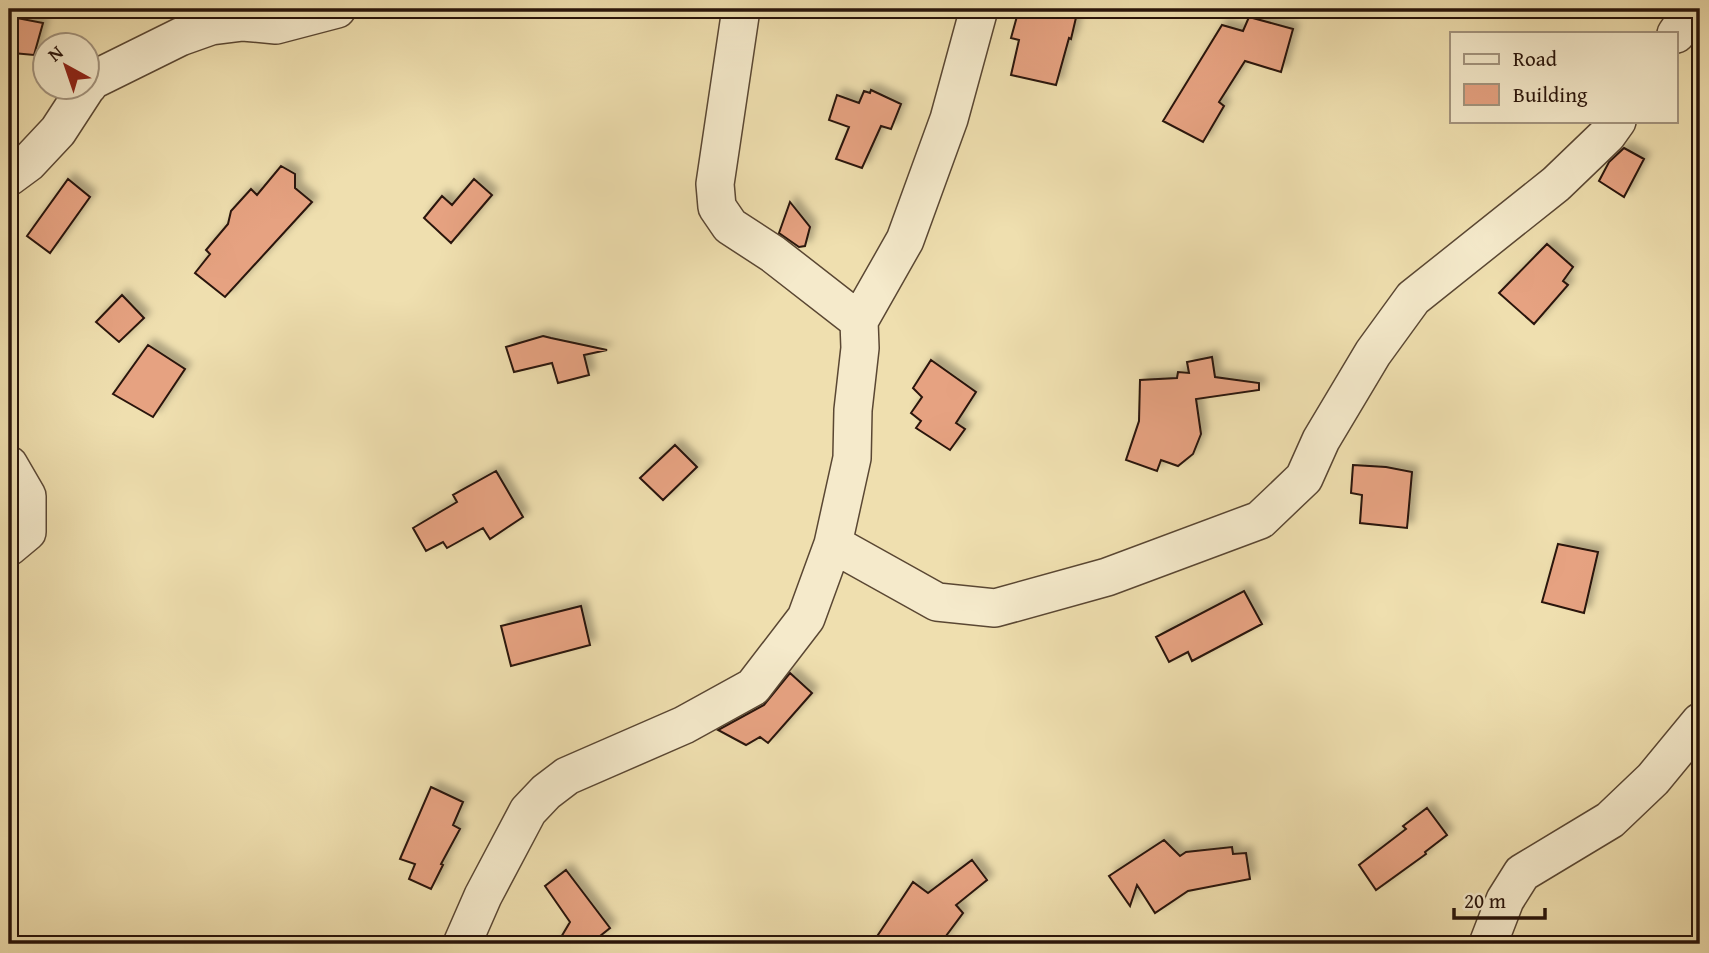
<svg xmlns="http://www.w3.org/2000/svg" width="1709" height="953" font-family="'Gentium Book Plus',serif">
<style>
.building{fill:#e6a281;stroke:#29140a;stroke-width:2;filter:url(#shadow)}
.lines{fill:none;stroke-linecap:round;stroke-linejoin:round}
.street-casing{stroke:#5a4733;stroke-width:40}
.street{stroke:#f5eacb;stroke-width:37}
</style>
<defs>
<filter id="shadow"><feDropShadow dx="6" dy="-6" stdDeviation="3.5" flood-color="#0004"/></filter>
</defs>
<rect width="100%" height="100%" fill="#efdfaf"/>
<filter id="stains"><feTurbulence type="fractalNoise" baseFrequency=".00286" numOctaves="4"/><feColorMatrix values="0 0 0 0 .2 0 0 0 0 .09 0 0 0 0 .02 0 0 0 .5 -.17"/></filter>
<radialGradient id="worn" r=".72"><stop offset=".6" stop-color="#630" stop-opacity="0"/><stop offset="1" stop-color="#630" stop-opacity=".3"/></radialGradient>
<path class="building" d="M 1019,9 L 1078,9 L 1071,39 L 1069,38 L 1056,85 L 1011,75 L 1019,40 L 1011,38 Z
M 1249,17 L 1293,29 L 1281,72 L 1245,61 L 1219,102 L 1224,106 L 1203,142 L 1163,121 L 1222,25 L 1243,31 Z
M 17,18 L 43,23 L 34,55 L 13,53 L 9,39 L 11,25 L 15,26 Z
M 871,90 L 901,104 L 891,129 L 881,126 L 862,168 L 836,159 L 849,127 L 829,120 L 837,95 L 859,103 L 864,91 L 870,93 Z
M 1624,148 L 1644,159 L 1624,197 L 1599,181 L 1609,162 Z
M 281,166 L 295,174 L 295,188 L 312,202 L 225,297 L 195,273 L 210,254 L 206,250 L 228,224 L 231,211 L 251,189 L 257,195 Z
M 68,179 L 90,197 L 50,253 L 27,236 Z
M 474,179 L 492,195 L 451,243 L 424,218 L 442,196 L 452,205 Z
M 790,202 L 810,227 L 805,246 L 799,247 L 779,233 Z
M 1547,244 L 1573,267 L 1563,281 L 1568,285 L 1534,324 L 1499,293 Z
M 122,295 L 144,318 L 119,342 L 96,322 Z
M 543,336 L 551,338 L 607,350 L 584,355 L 589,375 L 558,383 L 552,363 L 514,372 L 506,347 Z
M 148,345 L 185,369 L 153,417 L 113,394 Z
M 1212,357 L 1215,377 L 1259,383 L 1259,390 L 1196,399 L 1201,434 L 1193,454 L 1178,466 L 1161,460 L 1157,471 L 1126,460 L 1139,421 L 1140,380 L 1177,378 L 1178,372 L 1189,373 L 1187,362 Z
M 931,360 L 976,392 L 956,423 L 965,429 L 950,450 L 916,428 L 921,421 L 911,413 L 922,397 L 913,388 Z
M 675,445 L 697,467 L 663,500 L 640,478 Z
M 1353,465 L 1386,467 L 1412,472 L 1407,528 L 1360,523 L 1362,495 L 1351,493 Z
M 496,471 L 523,517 L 490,539 L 483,528 L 447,548 L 443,542 L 426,551 L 413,528 L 457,502 L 453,495 Z
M 1558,544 L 1598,552 L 1584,613 L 1542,602 Z
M 1244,591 L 1262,624 L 1192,661 L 1188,652 L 1169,662 L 1156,637 Z
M 581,606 L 590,645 L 511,666 L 501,626 Z
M 790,673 L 812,693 L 768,743 L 760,737 L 746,745 L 718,730 L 764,705 Z
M 431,787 L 463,802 L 453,825 L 460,829 L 441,864 L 443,865 L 431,889 L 409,879 L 415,864 L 400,859 Z
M 1427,808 L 1447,835 L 1425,852 L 1426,854 L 1376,890 L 1359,865 L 1406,829 L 1403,826 Z
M 1164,840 L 1180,856 L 1186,852 L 1232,847 L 1233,854 L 1246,853 L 1250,879 L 1188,891 L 1155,913 L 1137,885 L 1130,906 L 1109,876 Z
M 972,860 L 987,880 L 956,905 L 963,913 L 940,944 L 872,944 L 913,882 L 928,893 Z
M 566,870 L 610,928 L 590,944 L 557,944 L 570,922 L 545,886 Z"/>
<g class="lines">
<defs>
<path id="street" d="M 1676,34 L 1693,9
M 88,86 L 91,81 L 180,37 L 211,26 L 243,22 L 276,25 L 337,9
M 9,177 L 28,163 L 58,131 L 86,88
M 859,321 L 905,240 L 949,119 L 979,9
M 9,465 L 27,496 L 27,532 L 9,547
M 833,544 L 937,602 L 995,608 L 1107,577 L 1260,520 L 1304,478 L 1321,440 L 1373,353 L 1413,298 L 1556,184 L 1607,135 L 1617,121
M 462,944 L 483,896 L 528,811 L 546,792 L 567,776 L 684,725 L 753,687 L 806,618 L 833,544 L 852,458 L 853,410 L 860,348 L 859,321 L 773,254 L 730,226 L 717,207 L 715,184 L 741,9
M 1488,944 L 1505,900 L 1522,873 L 1610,820 L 1653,779 L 1700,722"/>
</defs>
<use href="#street" class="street-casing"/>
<use href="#street" class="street"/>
</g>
<rect width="1709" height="953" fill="none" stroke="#efdfaf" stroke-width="35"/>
<rect x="10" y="10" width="1688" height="932" fill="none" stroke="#29140a" stroke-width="3.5"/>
<rect x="18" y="18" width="1674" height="918" fill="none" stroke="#29140a" stroke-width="2"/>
<rect x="1450" y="32" width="228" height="91" fill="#f5eacb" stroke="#a3947e" stroke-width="2"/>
<rect x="1464" y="54" width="35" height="10" fill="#f5eacb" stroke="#a3947e" stroke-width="2"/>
<text x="1513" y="66" font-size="21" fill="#29140a">Road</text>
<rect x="1464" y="84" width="35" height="21" fill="#e6a281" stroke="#a3947e" stroke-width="2"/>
<text x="1513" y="102" font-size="21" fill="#29140a">Building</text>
<g transform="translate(66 66) rotate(320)"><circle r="33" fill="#f5eacb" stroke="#a3947e" stroke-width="2"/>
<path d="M0-5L12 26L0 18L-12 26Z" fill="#8f2418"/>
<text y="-10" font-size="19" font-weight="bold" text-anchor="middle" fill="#29140a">N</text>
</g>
<path d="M1454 908v10h91v-10" fill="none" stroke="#29140a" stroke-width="3.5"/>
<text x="1464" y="908" font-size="21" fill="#29140a" stroke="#f5eacb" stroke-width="5" paint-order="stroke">20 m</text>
<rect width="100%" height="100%" filter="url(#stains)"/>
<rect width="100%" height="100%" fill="url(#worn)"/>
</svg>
